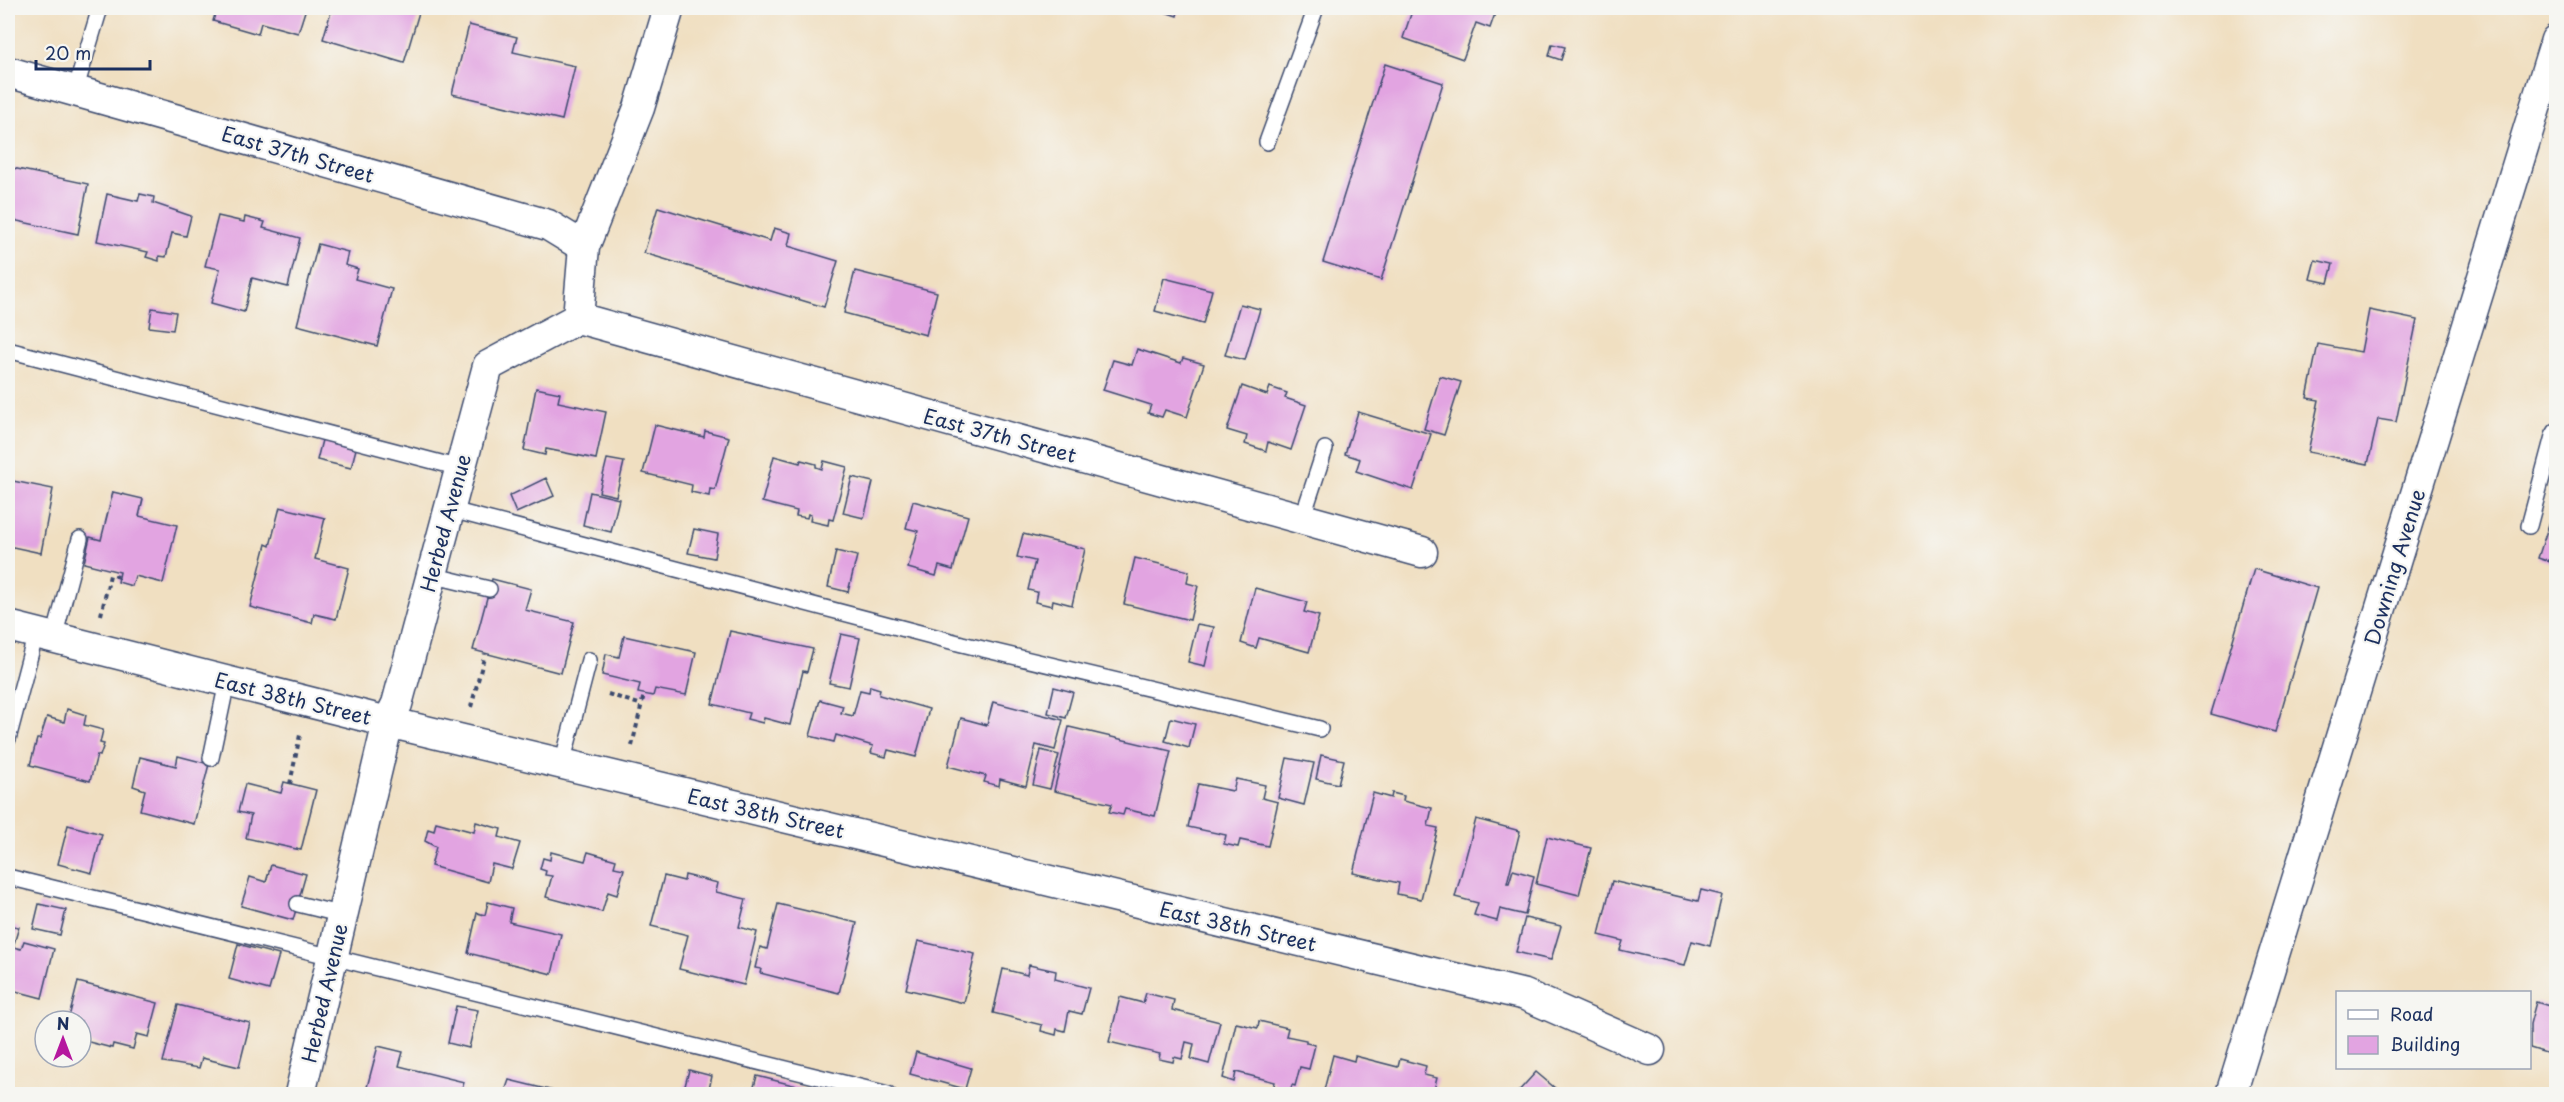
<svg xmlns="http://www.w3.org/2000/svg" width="2564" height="1102" font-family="'Playpen Sans',sans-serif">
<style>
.building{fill:#e2a4e1}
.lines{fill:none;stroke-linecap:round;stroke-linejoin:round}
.service-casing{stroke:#3b496d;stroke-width:18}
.minor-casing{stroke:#3b496d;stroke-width:33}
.path{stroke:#3b496d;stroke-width:4;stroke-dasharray:4.5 4.5;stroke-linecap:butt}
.service{stroke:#fff;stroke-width:15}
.minor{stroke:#fff;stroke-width:30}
.labels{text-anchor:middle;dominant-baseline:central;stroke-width:4.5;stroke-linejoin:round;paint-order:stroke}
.street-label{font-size:20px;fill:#1b2f5e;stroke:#f6f6f2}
</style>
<rect width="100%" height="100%" fill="#f6f6f2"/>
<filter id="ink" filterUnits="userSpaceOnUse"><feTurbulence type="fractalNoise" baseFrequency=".0167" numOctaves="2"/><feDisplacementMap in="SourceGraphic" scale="12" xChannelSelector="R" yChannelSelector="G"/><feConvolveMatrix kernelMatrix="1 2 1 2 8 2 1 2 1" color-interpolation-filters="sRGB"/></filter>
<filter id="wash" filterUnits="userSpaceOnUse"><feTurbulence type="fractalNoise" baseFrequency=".008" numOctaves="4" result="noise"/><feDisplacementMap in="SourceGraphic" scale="24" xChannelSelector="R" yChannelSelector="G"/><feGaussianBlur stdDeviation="1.35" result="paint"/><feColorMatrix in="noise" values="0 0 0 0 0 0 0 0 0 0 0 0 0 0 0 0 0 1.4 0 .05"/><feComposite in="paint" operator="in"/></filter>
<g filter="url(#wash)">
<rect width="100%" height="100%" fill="#f0dfc1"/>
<g id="blocks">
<path class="building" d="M 217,8 L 306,8 L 298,33 L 261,23 L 258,34 L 213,21 Z
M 332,8 L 420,9 L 404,63 L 323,39 Z
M 1153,8 L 1179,8 L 1177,16 Z
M 1413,8 L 1497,8 L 1490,28 L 1476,23 L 1463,59 L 1403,38 Z
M 469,25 L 517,37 L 513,52 L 575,66 L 562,120 L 452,94 Z
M 1552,44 L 1565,47 L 1561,60 L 1549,56 Z
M 1385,64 L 1443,83 L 1381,280 L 1323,262 Z
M 8,167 L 88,184 L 78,234 L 8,219 Z
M 107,194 L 138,201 L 140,194 L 154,197 L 153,203 L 191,216 L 186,236 L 172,233 L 166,257 L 159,256 L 159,261 L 146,257 L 148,252 L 97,241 Z
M 658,207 L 770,241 L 774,228 L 791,233 L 788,246 L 838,261 L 824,307 L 644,253 Z
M 218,216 L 244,222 L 245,217 L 265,222 L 263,228 L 300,238 L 288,287 L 252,278 L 244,312 L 211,303 L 220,269 L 205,266 Z
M 318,244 L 348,252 L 345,265 L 358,269 L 355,279 L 392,289 L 377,346 L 297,325 Z
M 2315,260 L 2333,264 L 2328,283 L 2310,279 Z
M 855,271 L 937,292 L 926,335 L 844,313 Z
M 1164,278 L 1212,290 L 1203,324 L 1155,311 Z
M 1240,304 L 1260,309 L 1245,360 L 1225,355 Z
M 152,308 L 176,312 L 173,330 L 149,327 Z
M 2369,310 L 2417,320 L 2396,422 L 2378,419 L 2368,464 L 2308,452 L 2319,400 L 2307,398 L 2318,344 L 2361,352 Z
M 1137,349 L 1181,363 L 1183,358 L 1204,364 L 1187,417 L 1165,410 L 1162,417 L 1148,413 L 1151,405 L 1103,390 L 1113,360 L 1132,365 Z
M 1440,376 L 1461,382 L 1444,435 L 1424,429 Z
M 1242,386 L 1267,395 L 1270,387 L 1287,393 L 1285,398 L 1306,405 L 1291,450 L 1268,442 L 1266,451 L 1245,444 L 1247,436 L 1227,430 Z
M 536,388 L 560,393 L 558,402 L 606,412 L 596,459 L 546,449 L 545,455 L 524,450 Z
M 1358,412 L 1431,434 L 1413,490 L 1356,471 L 1360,459 L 1345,454 Z
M 655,425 L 704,437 L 705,431 L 729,437 L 715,490 L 710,489 L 709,496 L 691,492 L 692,485 L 643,473 Z
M 322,440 L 356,449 L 351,468 L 317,460 Z
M 774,456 L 800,463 L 801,460 L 816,464 L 816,467 L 822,469 L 824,461 L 847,467 L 833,520 L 829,519 L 828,525 L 810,521 L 811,515 L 808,514 L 807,518 L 796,516 L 797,511 L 762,502 Z
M 607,459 L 624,462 L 616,496 L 599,492 Z
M 852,477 L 873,482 L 864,518 L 843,513 Z
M 546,478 L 554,496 L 516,513 L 509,496 Z
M 8,480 L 53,489 L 41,553 L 8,546 Z
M 113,492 L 143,499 L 139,516 L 177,525 L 163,583 L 135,576 L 132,586 L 118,582 L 120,572 L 84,563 L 90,537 L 101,540 Z
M 590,492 L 619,499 L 611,532 L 583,525 Z
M 913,501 L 968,516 L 953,570 L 939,566 L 936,576 L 908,568 L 918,531 L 906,528 Z
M 280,507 L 325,518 L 315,559 L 349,568 L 336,619 L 314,614 L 312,623 L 250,607 L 266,544 L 270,546 Z
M 2552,515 L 2556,516 L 2556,564 L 2538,558 Z
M 694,529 L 718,534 L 714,558 L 688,553 Z
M 1023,534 L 1085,549 L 1072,605 L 1053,600 L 1052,606 L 1035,602 L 1037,592 L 1028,590 L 1035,561 L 1017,557 Z
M 836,551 L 857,556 L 848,592 L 828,587 Z
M 1135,558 L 1189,571 L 1187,583 L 1198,586 L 1190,620 L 1124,604 Z
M 2254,569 L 2317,588 L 2275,732 L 2211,714 Z
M 492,579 L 531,589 L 525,610 L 574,622 L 561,673 L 473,650 Z
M 1255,588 L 1307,602 L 1304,612 L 1319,616 L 1309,652 L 1259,638 L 1256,648 L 1241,643 Z
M 1197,624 L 1214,627 L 1205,666 L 1188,662 Z
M 730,631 L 813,649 L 807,672 L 803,671 L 790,725 L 764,718 L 763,723 L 747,719 L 749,713 L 712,704 Z
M 841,634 L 860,638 L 849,687 L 829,683 Z
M 624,636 L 696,652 L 686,695 L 655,689 L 653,696 L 638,693 L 640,684 L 602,675 L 606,654 L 619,657 Z
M 870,686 L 880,689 L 879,695 L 929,709 L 916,757 L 888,750 L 886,757 L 871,753 L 873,746 L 836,735 L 834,742 L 810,736 L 820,700 L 843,706 L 841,713 L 853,716 L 860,690 L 869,692 Z
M 1054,687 L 1073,692 L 1066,718 L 1048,713 Z
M 993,702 L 1063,720 L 1055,750 L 1036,745 L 1026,786 L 1000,779 L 999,786 L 984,782 L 986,776 L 948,766 L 961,718 L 987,725 Z
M 67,709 L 86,715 L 84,725 L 103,730 L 100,743 L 104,744 L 100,756 L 97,755 L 90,781 L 30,765 L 37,739 L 40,739 L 47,717 L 64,722 Z
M 1171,718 L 1195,724 L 1189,748 L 1165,741 Z
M 1069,727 L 1171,751 L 1155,816 L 1125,809 L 1123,815 L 1109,812 L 1112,804 L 1054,791 Z
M 1041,750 L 1059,755 L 1050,789 L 1033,785 Z
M 1321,755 L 1344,760 L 1338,784 L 1316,779 Z
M 178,756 L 209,764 L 194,824 L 140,810 L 145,790 L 133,786 L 140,757 L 176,766 Z
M 1287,758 L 1314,763 L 1304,805 L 1278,798 Z
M 1236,779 L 1265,785 L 1262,798 L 1278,802 L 1268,846 L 1240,840 L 1238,847 L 1224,844 L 1226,835 L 1188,827 L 1198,784 L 1233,791 Z
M 284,782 L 316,790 L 301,850 L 246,838 L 251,815 L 238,812 L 245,784 L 281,793 Z
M 1373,793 L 1391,798 L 1392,793 L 1404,796 L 1403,801 L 1432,808 L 1428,826 L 1438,828 L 1421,899 L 1397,894 L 1399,883 L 1353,873 Z
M 1476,819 L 1520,831 L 1507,883 L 1509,883 L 1513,870 L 1534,876 L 1525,915 L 1500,909 L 1497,921 L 1474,915 L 1478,903 L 1455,897 Z
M 436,822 L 474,832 L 476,822 L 501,829 L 499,837 L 520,843 L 512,869 L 492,864 L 488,882 L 431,866 L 436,847 L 425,841 L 428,829 L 434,831 Z
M 68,825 L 102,834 L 92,873 L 58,864 Z
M 1547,837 L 1591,848 L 1579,895 L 1536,884 Z
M 551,852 L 585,861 L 588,852 L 616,860 L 614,867 L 624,869 L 617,895 L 608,892 L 602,912 L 546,897 L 552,876 L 545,875 L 546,871 L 540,869 L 543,858 L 550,860 Z
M 271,865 L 306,874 L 293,920 L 241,906 L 250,877 L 266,882 Z
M 685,875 L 718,883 L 716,892 L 746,899 L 739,927 L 757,932 L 744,985 L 679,969 L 688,935 L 651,926 L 664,876 L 684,881 Z
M 1612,881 L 1698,901 L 1701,890 L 1722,895 L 1710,946 L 1692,941 L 1685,965 L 1620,950 L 1623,941 L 1599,935 Z
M 488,902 L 512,908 L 509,922 L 561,934 L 552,974 L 468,953 L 477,913 L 485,915 Z
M 39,904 L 66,910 L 60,935 L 33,929 Z
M 778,904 L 857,923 L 839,993 L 760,973 L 761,969 L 755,968 L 760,947 L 767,949 Z
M 1525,918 L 1561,926 L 1551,960 L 1516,952 Z
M 8,925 L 19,927 L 13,947 L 21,949 L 24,941 L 54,949 L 42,998 L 8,989 Z
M 918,941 L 975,954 L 964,1003 L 906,989 Z
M 238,944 L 279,955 L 269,990 L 229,979 Z
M 1029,965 L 1056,971 L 1055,979 L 1089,988 L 1082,1014 L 1069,1011 L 1065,1031 L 1057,1029 L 1056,1035 L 1041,1031 L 1042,1025 L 993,1013 L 1003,969 L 1027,975 Z
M 78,982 L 158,1003 L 149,1037 L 137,1034 L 133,1049 L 113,1044 L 112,1048 L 81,1040 L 81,1021 L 68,1021 Z
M 1146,993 L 1174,1000 L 1172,1010 L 1220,1022 L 1209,1064 L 1191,1059 L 1194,1044 L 1186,1042 L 1182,1059 L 1174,1057 L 1173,1062 L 1159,1059 L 1160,1054 L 1109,1042 L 1120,997 L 1143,1003 Z
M 2536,1002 L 2556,1008 L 2556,1056 L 2530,1048 L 2530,1024 Z
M 178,1005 L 250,1023 L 239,1067 L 202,1058 L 199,1068 L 163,1062 Z
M 456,1006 L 478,1010 L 469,1048 L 448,1043 Z
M 1259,1021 L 1288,1028 L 1286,1036 L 1306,1040 L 1306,1043 L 1315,1045 L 1309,1069 L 1300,1067 L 1295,1086 L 1292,1085 L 1289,1094 L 1273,1089 L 1275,1082 L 1236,1072 L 1234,1082 L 1223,1078 L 1236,1023 L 1258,1028 Z
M 378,1046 L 403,1052 L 399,1066 L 464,1082 L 461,1094 L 381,1094 L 366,1091 Z
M 916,1052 L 971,1068 L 965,1089 L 910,1074 Z
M 1333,1055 L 1354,1061 L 1355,1056 L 1398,1067 L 1400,1059 L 1426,1066 L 1424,1075 L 1437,1078 L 1433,1094 L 1323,1094 Z
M 689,1070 L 712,1076 L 708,1094 L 683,1094 Z
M 1536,1072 L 1562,1094 L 1516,1094 Z
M 757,1076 L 801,1087 L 799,1094 L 752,1094 Z
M 509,1080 L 566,1094 L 504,1094 Z"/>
</g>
</g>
<g filter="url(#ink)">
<use href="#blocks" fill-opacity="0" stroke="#3b496d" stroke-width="1.5"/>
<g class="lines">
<defs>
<path id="service" d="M 75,91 L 100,8
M 1267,142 L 1316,8
M 8,350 L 460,468
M 448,509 L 962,644 L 1320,729
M 1302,519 L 1325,449
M 2529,526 L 2553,436 L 2556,431
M 431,575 L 489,589
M 54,638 L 80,539
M 8,739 L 36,633
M 211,758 L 227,682
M 562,764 L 589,660
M 8,877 L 888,1094
M 298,904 L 343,915"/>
<path id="minor" d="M 8,72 L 548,225 L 584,247
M 578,318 L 1422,552
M 8,626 L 388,722 L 1525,995 L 1650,1050
M 300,1094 L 388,722 L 397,704 L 488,366 L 578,318 L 584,247 L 639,108 L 669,8
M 2231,1094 L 2556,40"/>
</defs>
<use href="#service" class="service-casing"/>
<use href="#minor" class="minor-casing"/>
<path class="path" d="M 101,615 L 110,575 L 119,577
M 608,694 L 642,705
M 471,707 L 485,654
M 632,746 L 644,694
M 290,784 L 300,735"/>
<use href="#service" class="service"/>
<use href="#minor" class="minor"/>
</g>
</g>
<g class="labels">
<g class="street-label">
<text transform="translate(298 154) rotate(16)">East 37th Street</text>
<text transform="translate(1000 435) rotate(15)">East 37th Street</text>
<text transform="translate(445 523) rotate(-75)">Herbed Avenue</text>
<text transform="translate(2394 567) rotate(-73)">Downing Avenue</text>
<text transform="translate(293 698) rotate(14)">East 38th Street</text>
<text transform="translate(766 813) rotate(13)">East 38th Street</text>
<text transform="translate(1238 926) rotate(13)">East 38th Street</text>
<text transform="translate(324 993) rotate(-77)">Herbed Avenue</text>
</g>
</g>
<rect width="2564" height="1102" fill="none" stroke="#f6f6f2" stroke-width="30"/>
<rect x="2336" y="991" width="195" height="78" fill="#f6f6f2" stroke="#9ea6b7" stroke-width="1.5"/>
<rect x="2348" y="1010" width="30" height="9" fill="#ffffff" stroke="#9ea6b7" stroke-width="1.5"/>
<text x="2390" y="1021" font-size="18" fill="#1b2f5e">Road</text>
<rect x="2348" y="1036" width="30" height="18" fill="#e2a4e1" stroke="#9ea6b7" stroke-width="1.5"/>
<text x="2390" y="1051" font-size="18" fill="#1b2f5e">Building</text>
<g transform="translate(63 1039)"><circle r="28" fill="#f6f6f2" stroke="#9ea6b7" stroke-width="1.5"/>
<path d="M0-4.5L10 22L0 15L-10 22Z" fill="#b5179e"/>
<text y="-9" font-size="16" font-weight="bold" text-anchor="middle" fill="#1b2f5e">N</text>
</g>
<path d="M36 60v9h114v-9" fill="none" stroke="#1b2f5e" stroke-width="3"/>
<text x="45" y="60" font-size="18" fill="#1b2f5e" stroke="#f6f6f2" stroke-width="4.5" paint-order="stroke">20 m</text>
</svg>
